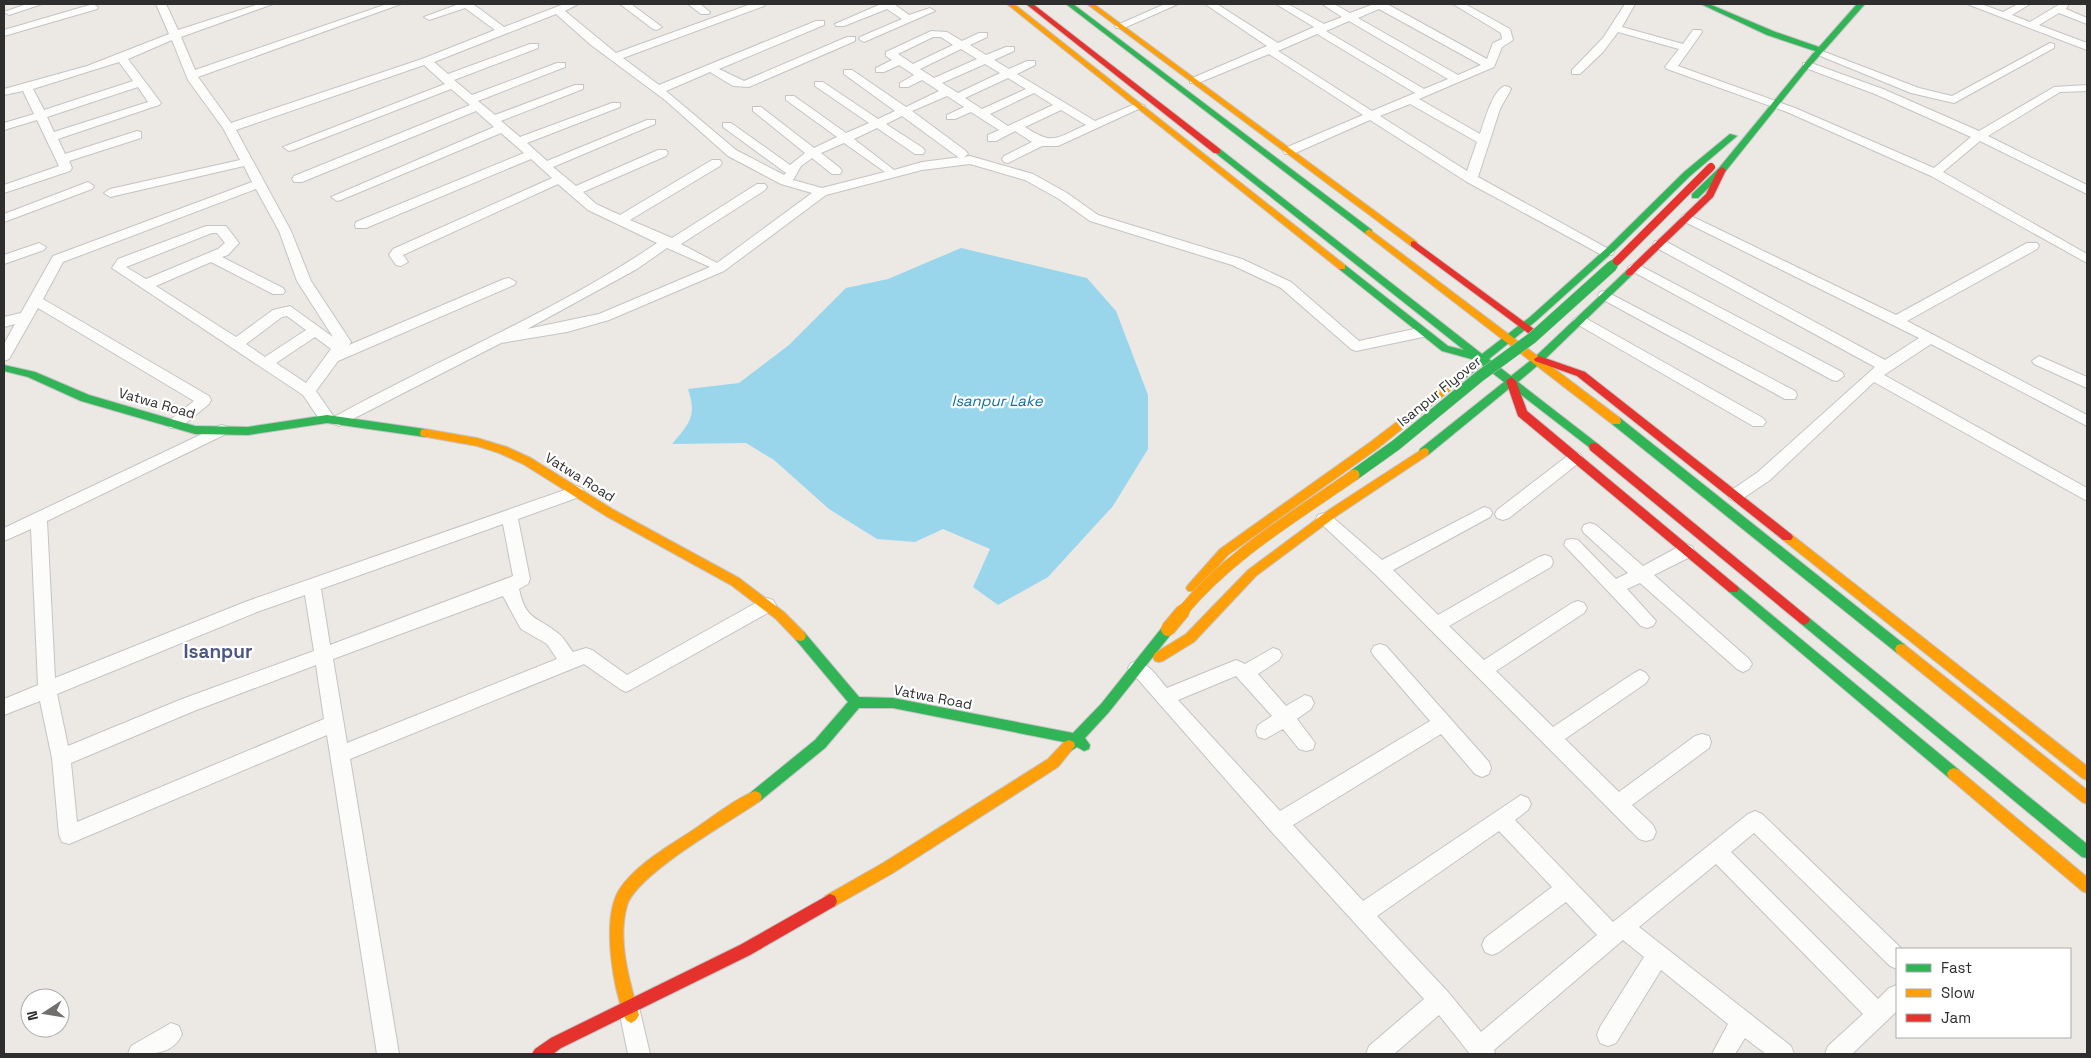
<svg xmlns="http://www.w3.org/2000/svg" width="2091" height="1058" font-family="'Space Grotesk',sans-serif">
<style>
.water{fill:#99d6ec}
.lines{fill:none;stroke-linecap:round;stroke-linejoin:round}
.street-casing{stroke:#c5c4c5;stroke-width:2}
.fast-casing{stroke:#c5c4c5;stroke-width:2}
.slow-casing{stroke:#c5c4c5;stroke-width:2}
.jam-casing{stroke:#c5c4c5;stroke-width:2}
.street{fill:#fcfcfb;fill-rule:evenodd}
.fast{fill:#30b455;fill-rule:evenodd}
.slow{fill:#ff9f0a;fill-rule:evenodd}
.jam{fill:#e5322d;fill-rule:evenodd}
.fast-bridge-far1-casing{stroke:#c6c5c4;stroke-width:9;stroke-linecap:butt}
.fast-bridge-casing{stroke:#c6c5c4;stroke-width:12;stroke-linecap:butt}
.slow-bridge-far1-casing{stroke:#c6c5c4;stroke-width:12;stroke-linecap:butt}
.slow-bridge-casing{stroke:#c6c5c4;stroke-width:16;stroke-linecap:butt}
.jam-bridge-casing{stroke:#c6c5c4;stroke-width:9;stroke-linecap:butt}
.fast-bridge-far1{stroke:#30b455;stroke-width:8}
.fast-bridge{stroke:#30b455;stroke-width:11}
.slow-bridge-far1{stroke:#ff9f0a;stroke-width:11}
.slow-bridge{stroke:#ff9f0a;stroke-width:14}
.jam-bridge{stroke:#e5322d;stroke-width:8}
.labels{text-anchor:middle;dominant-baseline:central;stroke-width:4.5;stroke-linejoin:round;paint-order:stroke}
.street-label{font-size:14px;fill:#2e2e2e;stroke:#fff}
.water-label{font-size:15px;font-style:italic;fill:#0d6fa3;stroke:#fff}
.district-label{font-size:19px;font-weight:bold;fill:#4d5680;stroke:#fff}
</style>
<rect width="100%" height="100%" fill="#ece8e4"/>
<path class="water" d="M 961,248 L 1087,278 L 1116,311 L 1148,395 L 1148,449 L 1113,506 L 1048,577 L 998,605 L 973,587 L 990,549 L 943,529 L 915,542 L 877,539 L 829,509 L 774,460 L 746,443 L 672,444 C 690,423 697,416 688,389 L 739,383 L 789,345 L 846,288 L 888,279 Z"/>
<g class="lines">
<defs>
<path id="street" d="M 27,4 L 42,4 L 9,15 L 4,12 Z
M 93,4 L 98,7 L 97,9 L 4,36 L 4,30 Z
M 156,4 L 166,4 L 178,30 L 259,4 L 273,4 L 181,37 L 195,70 L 387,4 L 401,4 L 198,77 L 231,123 L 422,59 L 495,30 L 465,8 L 429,20 L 424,17 L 459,4 L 473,4 L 504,27 L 564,4 L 578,4 L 565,11 L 616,53 L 751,4 L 765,4 L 764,6 L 623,58 L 659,85 L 816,21 L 824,21 L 824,25 L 719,69 L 744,81 L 847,37 L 855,37 L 855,41 L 749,87 L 733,86 L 710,72 L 666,91 L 736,150 L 784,175 L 786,173 L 723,127 L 723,123 L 731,123 L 790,165 L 805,153 L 753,111 L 753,107 L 761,107 L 814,148 L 837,137 L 786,100 L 786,96 L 794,96 L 846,133 L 869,123 L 815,86 L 815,82 L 823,82 L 878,119 L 895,111 L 844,74 L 844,70 L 852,70 L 906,107 L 939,91 L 922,80 L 908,87 L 900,87 L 900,83 L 914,75 L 899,65 L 884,72 L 876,72 L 876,68 L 892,60 L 886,56 L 886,52 L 931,31 L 947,32 L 962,41 L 979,33 L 987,33 L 987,37 L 970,45 L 986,55 L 1006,47 L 1014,47 L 1014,51 L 994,60 L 1009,69 L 1027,61 L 1035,61 L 1035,65 L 1017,74 L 1095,121 L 1135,104 L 1139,103 L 1145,106 L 1058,146 L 1042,146 L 1008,163 L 1004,162 L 1002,159 L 1004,156 L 1032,142 L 1015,131 L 996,141 L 988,141 L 988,135 L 999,130 L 971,112 L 955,119 L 947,119 L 947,115 L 964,107 L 947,96 L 912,111 L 966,151 L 968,154 L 964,157 L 970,156 L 1033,174 L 1067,193 L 1098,215 L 1242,259 L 1291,282 L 1359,341 L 1423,327 L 1430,332 L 1423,337 L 1356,351 L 1351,349 L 1281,288 L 1232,265 L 1090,221 L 1059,199 L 1025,180 L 970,164 L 922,170 L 826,195 L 724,271 L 609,320 L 567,332 L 501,343 L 339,426 L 332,423 L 322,423 L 303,395 L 112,268 L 118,259 L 206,226 L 226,226 L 239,243 L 228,255 L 222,257 L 283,288 L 285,291 L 283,294 L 273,294 L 211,262 L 156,286 L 236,337 L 273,310 L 290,306 L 333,337 L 297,281 L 279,231 L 256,189 L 63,262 L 43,299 L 209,396 L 211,400 L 209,404 L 180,428 L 170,428 L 167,424 L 170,420 L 194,401 L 38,308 L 9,359 L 4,361 L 4,344 L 15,324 L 4,327 L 4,317 L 21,313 L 53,256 L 252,182 L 244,166 L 110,197 L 104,193 L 110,189 L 240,160 L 223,128 L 188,80 L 172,40 L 128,59 L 161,103 L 159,105 L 58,139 L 65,154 L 137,131 L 141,132 L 141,138 L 69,161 L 72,168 L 70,171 L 4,193 L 4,185 L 59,166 L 37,120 L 4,130 L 4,123 L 34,114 L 23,91 L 4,95 L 4,89 L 87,66 L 169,34 ZM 556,14 L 591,45 L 665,100 L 728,156 L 781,184 L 812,193 L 717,263 L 681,244 L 765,190 L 767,187 L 765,184 L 757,184 L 672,238 L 630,220 L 720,166 L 722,163 L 720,160 L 712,160 L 620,215 L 596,204 L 583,192 L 666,156 L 668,153 L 666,150 L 658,150 L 576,186 L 553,167 L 655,124 L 655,120 L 647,120 L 547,161 L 527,143 L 620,107 L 620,103 L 612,103 L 520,137 L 501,121 L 583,89 L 583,85 L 575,85 L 495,115 L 478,101 L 565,67 L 565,63 L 557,63 L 472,95 L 454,80 L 538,48 L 538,44 L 530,44 L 448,74 L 434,62 ZM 933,37 L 941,37 L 953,45 L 913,64 L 898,54 ZM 961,49 L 977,59 L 934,78 L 920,69 ZM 119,62 L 133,81 L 44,110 L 33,89 ZM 985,64 L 1000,73 L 958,93 L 942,83 ZM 424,65 L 445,84 L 283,147 L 289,151 L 293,150 L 451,89 L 470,105 L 294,176 L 292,179 L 294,182 L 302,182 L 476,111 L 494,127 L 331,197 L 337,201 L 341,200 L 501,133 L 524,153 L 356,222 L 355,225 L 356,228 L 366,228 L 531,159 L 552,178 L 393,249 L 389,255 L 396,265 L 401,266 L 408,262 L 403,255 L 558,184 L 588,210 L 657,243 C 556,312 440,358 334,417 L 316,391 L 338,361 L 514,285 L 516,282 L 509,278 L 504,279 L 349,345 L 351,342 L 311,281 L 291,231 L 236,130 ZM 1008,78 L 1026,89 L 982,109 L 965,98 ZM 138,87 L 148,102 L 54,132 L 47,117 ZM 1034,93 L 1053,105 L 1008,126 L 990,114 ZM 1061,110 L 1086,125 C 1055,138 1054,146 1025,127 ZM 902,116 L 958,157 L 961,157 L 922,162 L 894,170 L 854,139 L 877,128 L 915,154 L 923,154 L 925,151 L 923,148 L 886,124 ZM 844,143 L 885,172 L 822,188 L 793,180 L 801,166 L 812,158 L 832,174 L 840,174 L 842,171 L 840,168 L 821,153 ZM 212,233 L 217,233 L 225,243 L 218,249 L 146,279 L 126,267 ZM 667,248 L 710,267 L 599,314 L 527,329 L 637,269 ZM 287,316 L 306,330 L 265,357 L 246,344 L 282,317 ZM 315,337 L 331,349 L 306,383 L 276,363 Z
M 620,4 L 631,4 L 662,27 L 657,30 L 653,29 Z
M 688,4 L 700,4 L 710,12 L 709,14 L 701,14 Z
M 881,4 L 894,4 L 909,15 L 930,8 L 935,11 L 864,42 L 859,39 L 860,37 L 902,19 L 887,9 L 844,26 L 836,26 L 835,24 Z
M 1165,4 L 1178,4 L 1124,28 L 1116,28 L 1115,26 Z
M 1205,4 L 1217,4 L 1278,43 L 1314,27 L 1276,4 L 1288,4 L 1324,24 L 1342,17 L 1322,4 L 1334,4 L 1350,13 L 1374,4 L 1387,4 L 1487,59 L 1493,43 L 1502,39 L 1501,33 L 1453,4 L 1465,4 L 1510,29 L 1513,40 L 1502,47 L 1494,67 L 1419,99 L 1480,134 C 1484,122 1493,89 1505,86 L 1509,87 L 1511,89 L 1500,109 L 1478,177 L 1614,252 L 1612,255 L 1602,255 L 1467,182 L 1370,120 L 1293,154 L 1285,154 L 1283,151 L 1285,148 L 1363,115 L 1269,54 L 1198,83 L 1190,83 L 1190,79 L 1267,46 ZM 1379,9 L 1481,65 L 1458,75 L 1358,18 ZM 1349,21 L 1448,79 L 1424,89 L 1326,31 ZM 1317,34 L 1415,93 L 1372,111 L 1278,51 ZM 1410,104 L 1477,142 L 1467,171 L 1380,116 Z
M 1625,4 L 1635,4 L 1622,27 L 1683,44 L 1693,30 L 1701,30 L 1702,32 L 1678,66 L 1795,108 L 1934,168 L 1971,137 L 1875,94 L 1803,67 L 1803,63 L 1811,63 L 1883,89 L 1979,131 L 2054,87 L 2087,85 L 2087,91 L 2060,92 L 1988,136 L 2087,185 L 2087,194 L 1980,141 L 1943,172 L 2087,254 L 2087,263 L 1931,176 L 1787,112 L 1667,69 L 1665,67 L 1679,49 L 1618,32 L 1603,52 L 1580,74 L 1572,74 L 1572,70 L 1603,38 Z
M 1967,4 L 1981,4 L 2003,12 L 2018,4 L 2030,4 L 2012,15 L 2030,22 L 2060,4 L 2069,4 L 2066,9 L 2087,18 L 2087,24 L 2059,13 L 2039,25 L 2087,43 L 2087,50 Z
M 2050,43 L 2054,44 L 2054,48 L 1954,103 L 1911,93 L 1813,53 L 1814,51 L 1822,51 L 1919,88 L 1952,96 Z
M 88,182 L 94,186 L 92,189 L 4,222 L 4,214 Z
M 1687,214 L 1896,315 L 2027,243 L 2037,243 L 2039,246 L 2037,249 L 1907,321 L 2087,415 L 2087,426 L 1931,344 L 1884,375 L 2087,488 L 2087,501 L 1874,382 L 1770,480 L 1742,499 L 1736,501 L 1730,499 L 1728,495 L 1730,491 L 1758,472 L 1875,367 L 1655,247 L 1653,244 L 1655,241 L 1665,241 L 1885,360 L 1919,338 L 1683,221 L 1681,218 L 1683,215 Z
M 39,243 L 46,247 L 44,250 L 4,264 L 4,255 Z
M 1635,263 L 1842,372 L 1844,376 L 1837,381 L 1832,380 L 1630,270 L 1628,267 Z
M 1605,291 L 1795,391 L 1797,395 L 1795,399 L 1785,399 L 1600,298 L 1598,295 L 1600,292 Z
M 1580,315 L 1763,418 L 1766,422 L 1763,426 L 1753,426 L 1575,323 L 1573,320 Z
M 2039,356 L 2087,377 L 2087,388 L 2034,364 L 2032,361 Z
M 221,425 L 226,426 L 229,430 L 226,434 L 47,521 L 55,678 L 245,602 L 576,486 L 582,488 L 584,492 L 582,496 L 518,519 L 530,579 L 528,584 L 519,589 C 526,622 538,616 559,634 C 564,638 569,647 573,652 L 586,648 L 592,650 L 627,675 L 761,600 L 767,598 L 773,600 L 776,605 L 773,610 L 632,689 L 626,692 L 620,689 L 584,664 L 350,759 L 399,1054 L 377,1054 L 327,735 L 69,844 L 62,842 L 59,835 L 52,758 L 40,701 L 4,715 L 4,699 L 38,685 L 31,529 L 4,541 L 4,528 ZM 503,524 L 513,576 L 330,645 L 321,589 ZM 305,595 L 314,651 L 182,699 L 68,746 L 57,694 L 257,612 ZM 503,596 L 521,629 L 547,644 L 557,659 L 347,743 L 333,659 ZM 316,665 L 324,719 L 77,822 L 71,763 L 194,711 Z
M 1575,452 L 1580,454 L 1583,458 L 1580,462 L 1509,518 L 1503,520 L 1497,518 L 1495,514 L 1497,510 L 1570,454 Z
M 1484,507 L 1490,509 L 1492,513 L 1490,517 L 1393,570 L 1438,615 L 1539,557 L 1545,555 L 1551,557 L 1553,562 L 1551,567 L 1449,626 L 1484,660 L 1572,603 L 1578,601 L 1584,603 L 1587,608 L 1584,613 L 1496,671 L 1553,727 L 1634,673 L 1640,670 L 1646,673 L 1649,678 L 1646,683 L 1565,739 L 1619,792 L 1695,736 L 1702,734 L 1709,736 L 1711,742 L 1709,748 L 1632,805 L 1653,825 L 1656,832 L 1653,839 L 1646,841 L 1639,839 L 1375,574 L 1316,519 L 1318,515 L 1324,513 L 1330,515 L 1382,560 Z
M 1590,523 L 1596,525 L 1643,566 L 1680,546 L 1686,544 L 1692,546 L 1694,551 L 1692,556 L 1654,575 L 1749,659 L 1752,664 L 1749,669 L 1743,672 L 1737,669 L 1640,583 L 1627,589 L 1656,621 L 1653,626 L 1647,628 L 1641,626 L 1564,545 L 1566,540 L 1572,539 L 1578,540 L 1616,579 L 1628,573 L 1584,533 L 1582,529 L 1584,525 Z
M 1380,644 L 1386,646 L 1489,762 L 1491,768 L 1489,774 L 1482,777 L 1475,774 L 1441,734 L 1293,825 L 1363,901 L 1521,795 L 1528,798 L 1531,804 L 1528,810 L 1515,820 L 1613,922 L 1748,814 L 1755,811 L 1762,814 L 1902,949 L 1897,949 L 1897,969 L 1890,966 L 1754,833 L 1731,852 L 1878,999 L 1889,988 L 1897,985 L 1897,1011 L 1852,1054 L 1825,1054 L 1828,1046 L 1863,1014 L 1716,864 L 1639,927 L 1791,1046 L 1794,1054 L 1766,1054 L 1745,1038 L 1735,1054 L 1712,1054 L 1728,1024 L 1661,970 L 1616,1043 L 1608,1046 L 1600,1043 L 1597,1035 L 1600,1027 L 1644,957 L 1623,940 L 1494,1050 L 1495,1054 L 1470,1054 L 1439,1015 L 1394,1054 L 1366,1054 L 1369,1046 L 1424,999 L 1270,830 L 1128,668 L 1131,663 C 1146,657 1158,678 1167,688 L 1236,660 L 1245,664 L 1273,648 L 1279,650 L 1282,655 L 1279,660 L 1258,674 L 1286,706 L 1305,695 L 1311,697 L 1314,703 L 1311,709 L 1297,719 L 1315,743 L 1313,749 L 1306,751 L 1299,749 L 1283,729 L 1265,739 L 1258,737 L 1256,731 L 1258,725 L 1272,716 L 1236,676 L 1178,700 L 1280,811 L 1430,721 L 1374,656 L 1371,651 L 1374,646 ZM 1499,831 L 1552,887 L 1485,938 L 1482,945 L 1485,952 L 1492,955 L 1499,952 L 1566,902 L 1597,935 L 1481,1032 L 1448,992 L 1377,916 Z
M 631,1004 L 639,1007 L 650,1054 L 628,1054 L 620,1015 L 623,1007 Z
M 171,1023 L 179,1026 L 182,1034 C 173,1056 148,1054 128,1054 L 131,1046 Z"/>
<path id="fast" d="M 1066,4 L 1073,4 L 1372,230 L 1372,234 L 1366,234 Z
M 1701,4 L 1709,4 L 1773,31 L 1819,47 L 1857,4 L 1865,4 L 1805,72 L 1725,172 L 1698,198 L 1692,198 L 1692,194 L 1719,168 L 1815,51 L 1767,35 Z
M 1730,134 L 1737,136 L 1690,176 L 1615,250 L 1536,321 L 1489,359 L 1511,376 L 1535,357 L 1626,271 L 1632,271 L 1632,275 L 1543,361 L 1518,382 L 1598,444 L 1599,447 L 1598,450 L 1594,451 L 1511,387 L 1428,455 L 1420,455 L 1419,452 L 1420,449 L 1504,382 L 1482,365 L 1457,385 L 1449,385 L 1448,383 L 1449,381 L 1475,360 L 1442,351 L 1339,269 L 1339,265 L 1345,265 L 1448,346 L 1464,350 L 1213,151 L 1214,149 L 1220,149 L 1482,354 L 1530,317 L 1609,246 L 1684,172 Z
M 4,365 L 35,372 L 89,395 L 195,426 L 248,427 L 327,415 L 425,429 L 430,433 L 425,437 L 327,423 L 248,435 L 195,434 L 81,401 L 28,377 L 4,371 Z
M 1616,417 L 1620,418 L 1905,645 L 1907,649 L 1905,653 L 1901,654 L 1897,653 L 1612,424 L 1611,421 Z
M 1733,584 L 1737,586 L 1959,770 L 1961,774 L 1959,778 L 1954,780 L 1949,778 L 1729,592 L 1727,589 L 1729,586 Z
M 1804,615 L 1808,617 L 2087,844 L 2087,858 L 2082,857 L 1800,623 L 1798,620 L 1800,617 Z
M 1168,624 L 1172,625 L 1174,629 L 1172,633 L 1109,712 L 1085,738 L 1090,745 L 1089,749 L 1084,751 L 1077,747 L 1069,752 L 1064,750 L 1063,746 L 1064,742 L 893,708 L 859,708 L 825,748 L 760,801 L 755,803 L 750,801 L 748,797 L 750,793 L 815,740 L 848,702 L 796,640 L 794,636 L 796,632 L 800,631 L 804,632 L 859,697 L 893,698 L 1073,733 L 1101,704 L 1164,625 Z"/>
<path id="slow" d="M 1007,4 L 1014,4 L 1345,265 L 1345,269 L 1339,269 Z
M 1087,4 L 1094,4 L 1417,242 L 1417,246 L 1411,246 Z
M 1369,229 L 1620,418 L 1621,421 L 1620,424 L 1612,424 L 1366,234 L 1365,232 Z
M 1453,379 L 1457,381 L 1458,383 L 1457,385 L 1377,449 L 1228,555 L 1196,591 L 1188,591 L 1186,588 L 1188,585 L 1220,549 L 1369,443 Z
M 425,429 L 477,438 L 507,447 L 531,458 L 614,510 L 739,578 L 784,612 L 804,632 L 806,636 L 804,640 L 800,641 L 796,640 L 776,619 L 731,585 L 606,516 L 523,464 L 499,453 L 477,446 L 421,436 L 420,433 L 421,430 Z
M 1424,448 L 1428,449 L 1429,452 L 1428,455 L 1338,515 L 1256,576 L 1194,642 L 1163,661 L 1159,662 L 1155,661 L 1153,657 L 1155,653 L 1186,634 L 1248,570 L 1330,509 Z
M 1787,533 L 1791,534 L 2087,766 L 2087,780 L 2082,778 L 1783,540 L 1781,537 L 1783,534 Z
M 1901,644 L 1905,645 L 2087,790 L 2087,804 L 2082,802 L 1897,653 L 1895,649 L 1897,645 Z
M 1069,740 L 1074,742 L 1075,746 L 1058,767 L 893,873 L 835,906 L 830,908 L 825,906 L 823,901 L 825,896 L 883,863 L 1048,759 L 1064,742 Z
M 1954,768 L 1959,770 L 2087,877 L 2087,893 L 2082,891 L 1949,778 L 1947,774 L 1949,770 Z
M 755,791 L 760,793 L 762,797 L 760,801 C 730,822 636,874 627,906 C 617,941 630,982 639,1015 L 636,1020 L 631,1023 L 626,1020 C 613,990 601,919 619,890 C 636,864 669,846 693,830 C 711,818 736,798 755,791 Z"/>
<path id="jam" d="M 1026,4 L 1033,4 L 1220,149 L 1220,153 L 1214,153 Z
M 1722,167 L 1726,170 L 1713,197 L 1632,275 L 1626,275 L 1626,271 L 1706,194 L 1718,170 Z
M 1414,241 L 1538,332 L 1540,334 L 1538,336 L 1532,336 L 1411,246 L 1411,242 Z
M 1539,356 L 1585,372 L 1791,534 L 1793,537 L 1791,540 L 1783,540 L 1577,376 L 1535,361 L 1534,359 Z
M 1511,377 L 1516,381 L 1527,411 L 1737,586 L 1739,589 L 1737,592 L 1729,592 L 1518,416 L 1506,381 Z
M 1594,443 L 1598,444 L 1808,617 L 1810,620 L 1808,623 L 1804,625 L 1800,623 L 1590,450 L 1589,447 L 1590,444 Z
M 830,894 L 835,896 L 837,901 L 835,906 L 750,955 L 561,1048 L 553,1054 L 532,1054 L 535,1049 L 551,1038 L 740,945 Z"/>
</defs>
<use href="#street" class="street-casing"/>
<use href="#fast" class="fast-casing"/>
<use href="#slow" class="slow-casing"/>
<use href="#jam" class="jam-casing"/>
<use href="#street" class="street"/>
<use href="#fast" class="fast"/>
<use href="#slow" class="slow"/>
<use href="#jam" class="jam"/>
<defs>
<path id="fast-bridge-far1" d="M 1610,267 L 1617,261"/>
<path id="fast-bridge" d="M 1354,475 L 1396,445 L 1480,376 L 1532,338 L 1612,266"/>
<path id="slow-bridge-far1" d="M 1182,612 C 1229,555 1294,517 1354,475"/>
<path id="slow-bridge" d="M 1168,629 L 1183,611"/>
<path id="jam-bridge" d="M 1617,261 L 1711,167"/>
</defs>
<use href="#fast-bridge-far1" class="fast-bridge-far1-casing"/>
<use href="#fast-bridge" class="fast-bridge-casing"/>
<use href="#slow-bridge-far1" class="slow-bridge-far1-casing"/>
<use href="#slow-bridge" class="slow-bridge-casing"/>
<use href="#jam-bridge" class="jam-bridge-casing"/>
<use href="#fast-bridge-far1" class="fast-bridge-far1"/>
<use href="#fast-bridge" class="fast-bridge"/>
<use href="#slow-bridge-far1" class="slow-bridge-far1"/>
<use href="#slow-bridge" class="slow-bridge"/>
<use href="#jam-bridge" class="jam-bridge"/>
</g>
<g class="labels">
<g class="street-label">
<text transform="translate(1439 391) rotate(-39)">Isanpur Flyover</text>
<text transform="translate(157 403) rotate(16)">Vatwa Road</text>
<text transform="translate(580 477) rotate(32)">Vatwa Road</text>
<text transform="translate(933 697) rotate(11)">Vatwa Road</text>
</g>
<g class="water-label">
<text x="997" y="400">Isanpur Lake</text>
</g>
<g class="district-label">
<text x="218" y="651">Isanpur</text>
</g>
</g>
<rect width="2091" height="1058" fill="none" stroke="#2e2e2e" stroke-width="10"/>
<rect x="1896" y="948" width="175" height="90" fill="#ffffff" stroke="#ababab"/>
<rect x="1906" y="964" width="25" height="8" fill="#30b455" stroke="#ababab"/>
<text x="1941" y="973" font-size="15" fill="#2e2e2e">Fast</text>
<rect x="1906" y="989" width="25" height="8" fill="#ff9f0a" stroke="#ababab"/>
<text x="1941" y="998" font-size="15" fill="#2e2e2e">Slow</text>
<rect x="1906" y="1014" width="25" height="8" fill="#e5322d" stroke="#ababab"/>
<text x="1941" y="1023" font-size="15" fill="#2e2e2e">Jam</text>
<g transform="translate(45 1013) rotate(258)"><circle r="24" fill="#ffffff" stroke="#ababab"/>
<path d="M0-4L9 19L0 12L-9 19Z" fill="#706f6e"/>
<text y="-8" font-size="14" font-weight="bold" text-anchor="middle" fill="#2e2e2e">N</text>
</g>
</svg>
